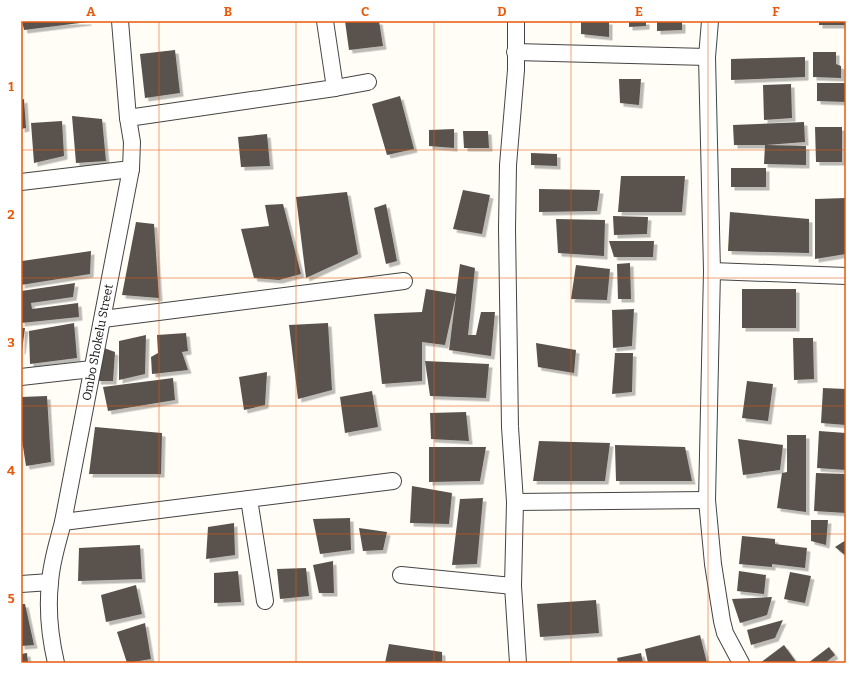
<svg xmlns="http://www.w3.org/2000/svg" width="867" height="684" font-family="Bitter,serif">
<style>
.building{fill:#5a524d;filter:url(#shadow)}
.lines{fill:none;stroke-linecap:round;stroke-linejoin:round}
.minor-casing{stroke:#444;stroke-width:18}
.minor{stroke:#fff;stroke-width:16}
.grid{fill:none;stroke:#e8590c;stroke-width:1;stroke-opacity:0.55}
.labels{text-anchor:middle;dominant-baseline:central;stroke-width:4;stroke-linejoin:round;paint-order:stroke}
.street-label{font-size:12px;fill:#111;stroke:#fff}
.neatline{fill:none;stroke:#e8590c;stroke-width:1.5}
.grid-label{font-size:13px;text-anchor:middle;font-weight:bold;fill:#e8590c}
</style>
<defs>
<filter id="shadow"><feDropShadow dx="3.5" dy="3.5" stdDeviation="0" flood-color="#0004"/></filter>
</defs>
<rect width="100%" height="100%" fill="#fffdf5"/>
<path class="building" d="M 22,21 L 88,21 L 88,22 L 24,30 Z
M 345,21 L 379,21 L 383,46 L 349,50 Z
M 581,21 L 609,21 L 609,37 L 581,34 Z
M 629,21 L 646,21 L 646,26 L 629,27 Z
M 657,21 L 682,21 L 682,30 L 657,31 Z
M 819,21 L 846,21 L 846,25 L 819,25 Z
M 175,50 L 180,93 L 145,98 L 140,54 Z
M 813,52 L 836,52 L 836,64 L 841,66 L 841,78 L 813,77 Z
M 805,57 L 805,77 L 731,80 L 731,59 Z
M 619,79 L 641,79 L 639,105 L 620,103 Z
M 817,83 L 846,83 L 846,102 L 817,101 Z
M 791,84 L 792,118 L 764,120 L 763,85 Z
M 400,96 L 414,149 L 387,155 L 372,104 Z
M 24,99 L 26,128 L 21,129 L 21,100 Z
M 72,116 L 102,119 L 106,161 L 76,163 Z
M 62,121 L 64,156 L 34,163 L 31,123 Z
M 804,122 L 805,142 L 766,145 L 806,146 L 806,165 L 764,164 L 765,145 L 734,145 L 733,125 Z
M 815,127 L 842,127 L 842,162 L 816,162 Z
M 454,129 L 454,148 L 429,146 L 429,130 Z
M 463,131 L 488,131 L 489,148 L 464,148 Z
M 267,134 L 270,166 L 241,167 L 238,137 Z
M 531,153 L 557,154 L 557,166 L 531,165 Z
M 731,168 L 766,168 L 766,187 L 731,187 Z
M 621,176 L 685,176 L 682,212 L 618,212 Z
M 539,189 L 600,190 L 597,211 L 539,212 Z
M 463,190 L 490,195 L 482,234 L 453,229 Z
M 347,192 L 358,254 L 306,278 L 296,197 Z
M 846,198 L 846,254 L 815,259 L 815,199 Z
M 283,204 L 301,274 L 279,280 L 254,278 L 241,229 L 269,226 L 265,205 Z
M 386,204 L 397,261 L 386,264 L 374,208 Z
M 730,212 L 809,219 L 809,253 L 728,251 Z
M 613,216 L 648,217 L 647,234 L 614,235 Z
M 556,219 L 605,220 L 604,256 L 558,253 Z
M 136,222 L 154,224 L 159,298 L 122,295 Z
M 609,241 L 654,241 L 653,257 L 614,257 Z
M 91,251 L 90,274 L 21,285 L 22,261 Z
M 630,263 L 631,299 L 618,299 L 617,264 Z
M 460,264 L 475,268 L 468,335 L 476,335 L 481,312 L 495,312 L 491,356 L 449,350 L 456,295 L 445,345 L 422,342 L 422,381 L 382,384 L 374,314 L 422,312 L 426,289 L 456,294 Z
M 576,265 L 610,269 L 607,300 L 571,299 Z
M 75,283 L 73,297 L 31,303 L 32,309 L 78,303 L 79,317 L 21,323 L 21,291 Z
M 742,289 L 796,289 L 796,328 L 742,328 Z
M 634,309 L 632,346 L 613,348 L 612,310 Z
M 74,323 L 77,358 L 30,364 L 29,331 Z
M 328,323 L 332,390 L 298,399 L 289,325 Z
M 21,328 L 25,328 L 22,351 L 21,351 Z
M 186,333 L 188,351 L 182,352 L 188,370 L 152,374 L 151,357 L 158,353 L 157,335 Z
M 146,335 L 145,374 L 119,380 L 119,341 Z
M 793,338 L 813,338 L 814,379 L 794,380 Z
M 536,343 L 576,350 L 574,373 L 538,367 Z
M 104,348 L 115,352 L 113,381 L 97,381 Z
M 615,353 L 633,353 L 632,392 L 612,394 Z
M 425,361 L 489,364 L 486,398 L 430,396 Z
M 267,372 L 265,405 L 244,410 L 239,377 Z
M 173,378 L 175,400 L 108,411 L 103,387 Z
M 747,381 L 773,384 L 768,421 L 742,418 Z
M 823,388 L 846,389 L 846,425 L 821,423 Z
M 372,391 L 378,427 L 345,433 L 340,397 Z
M 47,396 L 51,462 L 26,466 L 21,434 L 21,397 Z
M 466,412 L 469,441 L 431,439 L 430,413 Z
M 95,427 L 162,433 L 161,474 L 89,474 Z
M 819,431 L 846,433 L 846,470 L 817,468 Z
M 787,435 L 806,435 L 806,512 L 777,508 L 782,473 L 787,472 Z
M 738,439 L 783,445 L 780,470 L 743,475 Z
M 539,441 L 610,443 L 605,481 L 533,481 Z
M 615,445 L 685,447 L 692,481 L 616,481 Z
M 429,447 L 486,447 L 480,481 L 429,482 Z
M 816,473 L 846,474 L 846,513 L 814,511 Z
M 412,486 L 452,493 L 449,524 L 410,523 Z
M 483,498 L 477,564 L 452,565 L 460,499 Z
M 350,518 L 351,550 L 320,554 L 313,519 Z
M 811,520 L 828,520 L 826,545 L 811,541 Z
M 234,523 L 235,555 L 206,559 L 208,527 Z
M 359,528 L 387,532 L 383,550 L 363,551 Z
M 742,536 L 775,539 L 775,544 L 807,548 L 805,568 L 772,564 L 772,567 L 739,564 Z
M 846,540 L 846,556 L 835,547 Z
M 140,545 L 142,579 L 78,581 L 79,548 Z
M 333,561 L 334,593 L 319,593 L 313,565 Z
M 306,568 L 309,596 L 280,599 L 277,569 Z
M 238,571 L 241,602 L 214,603 L 214,573 Z
M 739,571 L 766,575 L 764,594 L 737,591 Z
M 790,572 L 811,576 L 805,603 L 784,599 Z
M 136,585 L 142,614 L 106,622 L 101,595 Z
M 772,597 L 767,615 L 740,623 L 732,599 Z
M 596,600 L 599,633 L 540,637 L 537,604 Z
M 21,604 L 25,604 L 34,645 L 21,646 Z
M 783,620 L 775,638 L 751,645 L 747,630 Z
M 145,623 L 151,659 L 127,663 L 117,632 Z
M 700,635 L 707,663 L 648,663 L 645,649 Z
M 389,644 L 442,652 L 442,663 L 385,663 Z
M 784,645 L 797,663 L 760,663 Z
M 829,647 L 835,655 L 825,663 L 808,663 Z
M 27,653 L 28,663 L 21,663 L 21,654 Z
M 641,653 L 643,663 L 618,663 L 617,658 Z"/>
<g class="lines">
<defs>
<g id="minor">
<path d="M 325,21 L 335,88"/>
<path d="M 516,21 L 516,70 L 508,165 L 507,229 L 510,427 L 515,502 L 513,586 L 518,663"/>
<path d="M 710,21 L 707,57 L 712,271 L 707,500 L 713,564 L 722,621 L 725,633 L 741,663"/>
<path d="M 515,52 L 707,57"/>
<path d="M 128,118 L 335,88 L 368,82"/>
<path d="M 21,182 L 131,169"/>
<path d="M 712,271 L 846,276"/>
<path d="M 103,319 L 404,281"/>
<path d="M 21,377 L 92,369"/>
<path d="M 249,499 L 265,601"/>
<path d="M 515,502 L 707,500"/>
<path d="M 63,522 L 393,481"/>
<path d="M 401,575 L 513,586"/>
<path d="M 21,584 L 50,582"/>
<path id="s1" d="M 56,663 C 50,637 47,610 50,583 C 51,562 58,542 63,522 L 131,169 L 132,142 L 128,118 L 120,21"/>
</g>
</defs>
<use href="#minor" class="minor-casing"/>
<use href="#minor" class="minor"/>
</g>
<path class="grid" d="M 159,21 L 159,663M 296,21 L 296,663M 434,21 L 434,663M 571,21 L 571,663M 708,21 L 708,663M 21,150 L 846,150M 21,278 L 846,278M 21,406 L 846,406M 21,534 L 846,534"/>
<g class="labels">
<g class="street-label">
<text stroke="none"><textPath href="#s1" startOffset="326">Ombo Shokelu Street</textPath></text>
</g>
</g>
<rect width="867" height="684" fill="none" stroke="#ffffff" stroke-width="44"/>
<rect x="22" y="22" width="823" height="640" class="neatline"/>
<g class="grid-label">
<text x="91" y="16">A</text>
<text x="228" y="16">B</text>
<text x="365" y="16">C</text>
<text x="502" y="16">D</text>
<text x="639" y="16">E</text>
<text x="776" y="16">F</text>
<text x="11" y="91">1</text>
<text x="11" y="219">2</text>
<text x="11" y="347">3</text>
<text x="11" y="475">4</text>
<text x="11" y="603">5</text>
</g>
</svg>
